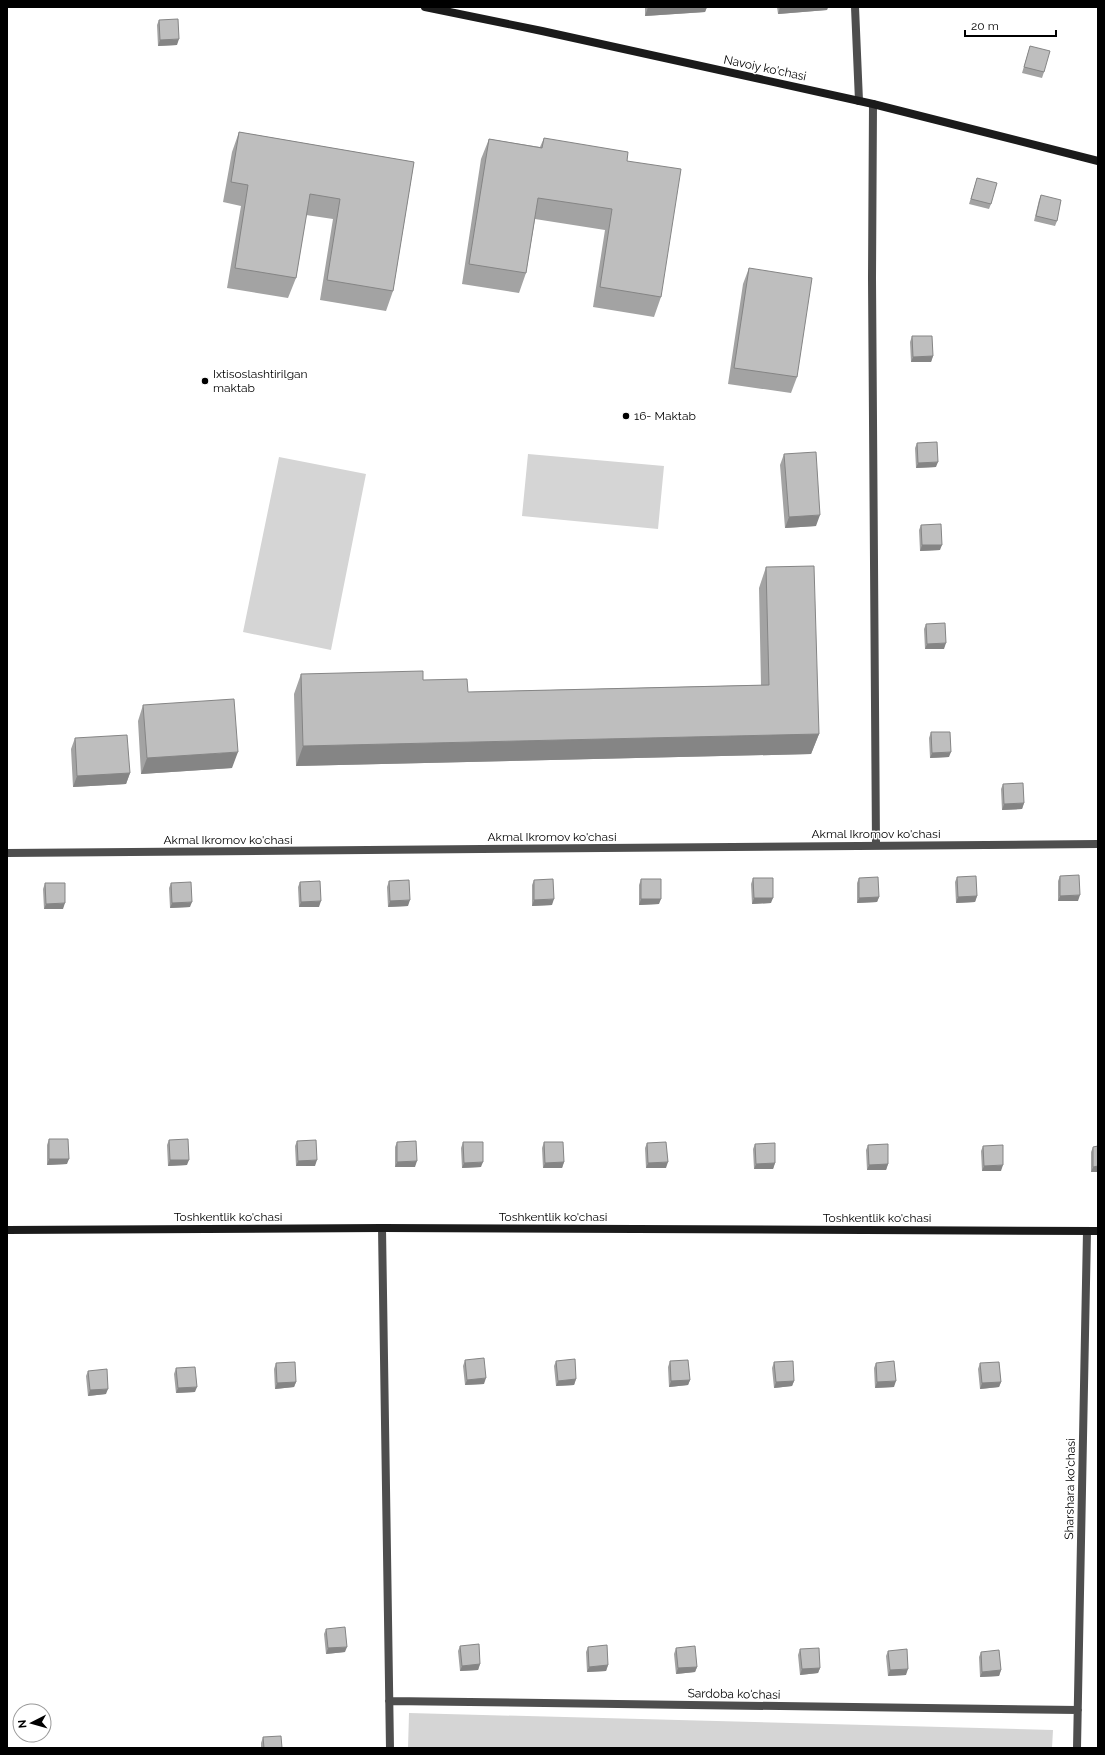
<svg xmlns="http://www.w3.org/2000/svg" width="1105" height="1755" font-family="Raleway,sans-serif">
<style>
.green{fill:#d5d5d5}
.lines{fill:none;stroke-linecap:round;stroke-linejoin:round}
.street{stroke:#4e4e4e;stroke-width:8}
.secondary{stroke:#1b1b1b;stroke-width:8}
.wall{fill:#a3a3a3}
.shaded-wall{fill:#858585}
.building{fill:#bebebe;stroke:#858585}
.poi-dot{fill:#000;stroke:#fff;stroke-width:1.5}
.labels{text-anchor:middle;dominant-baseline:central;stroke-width:3;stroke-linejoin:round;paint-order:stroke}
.street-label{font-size:12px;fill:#000;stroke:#fff}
.poi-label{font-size:12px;fill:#000;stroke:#fff;text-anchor:start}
</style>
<rect width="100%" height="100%" fill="#fff"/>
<path class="green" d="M 528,454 L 664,466 L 658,529 L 522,516 Z
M 279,457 L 366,474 L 331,650 L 243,632 Z
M 409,1713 L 1053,1730 L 1052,1748 L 408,1748 Z"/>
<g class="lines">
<path class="street" d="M 855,7 L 859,101
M 873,104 L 872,278 L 876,846
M 7,853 L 1098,844
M 382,1228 L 390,1748
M 389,1701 L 1078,1710
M 1077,1748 L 1087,1231"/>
<path class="secondary" d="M 425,7 L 542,31 L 873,104 L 1098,161
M 7,1230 L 382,1228 L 1098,1231"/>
</g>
<path class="wall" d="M 645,7 L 707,7 L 705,12 L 645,16 Z
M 777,7 L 828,7 L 827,10 L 778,14 Z
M 159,20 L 177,45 L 158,46 L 157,25 Z
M 1030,46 L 1044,72 L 1042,78 L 1022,73 Z
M 239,132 L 414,162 L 393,291 L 386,311 L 320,300 L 333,219 L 306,215 L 296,278 L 288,298 L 227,288 L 241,206 L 223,202 L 232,152 Z
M 544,138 L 627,161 L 661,297 L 654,317 L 593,307 L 605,230 L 535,219 L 526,273 L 519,293 L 462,284 L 481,159 L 489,139 L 540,147 Z
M 977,178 L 991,204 L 989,209 L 969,204 Z
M 1041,195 L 1057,221 L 1055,226 L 1034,221 L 1039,200 Z
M 749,268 L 797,377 L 791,393 L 728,384 L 743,284 Z
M 912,336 L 933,356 L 931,362 L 911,362 L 910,342 Z
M 917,443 L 936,467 L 916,468 L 915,448 Z
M 784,454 L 816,526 L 785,528 L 780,465 Z
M 921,525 L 940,550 L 920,551 L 919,530 Z
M 766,567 L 819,734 L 811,754 L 296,766 L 294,694 L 301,674 L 423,680 L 468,692 L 761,685 L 759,588 Z
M 926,624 L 944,649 L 925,649 L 924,629 Z
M 143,705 L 232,768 L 141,774 L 138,721 Z
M 931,732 L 949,757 L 930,758 L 929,738 Z
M 75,738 L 130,773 L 126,784 L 73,787 L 71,749 Z
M 1003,784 L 1024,803 L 1022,809 L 1002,810 L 1001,789 Z
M 1060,876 L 1078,901 L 1058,901 L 1058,881 Z
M 957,877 L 977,896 L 975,902 L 956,903 L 955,882 Z
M 753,878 L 771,903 L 752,904 L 751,884 Z
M 859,878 L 879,897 L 877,902 L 857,903 L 857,883 Z
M 641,879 L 659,904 L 639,905 L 639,885 Z
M 534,880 L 552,905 L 532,906 L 532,885 Z
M 389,881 L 408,906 L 388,907 L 387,887 Z
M 300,882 L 319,907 L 299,907 L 298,887 Z
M 45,883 L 63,909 L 44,909 L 43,889 Z
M 171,883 L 190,907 L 170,908 L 169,888 Z
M 49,1139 L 67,1164 L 47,1165 L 47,1145 Z
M 169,1140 L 187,1165 L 168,1166 L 167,1145 Z
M 297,1141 L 315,1166 L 296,1166 L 295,1146 Z
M 397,1142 L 415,1167 L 395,1167 L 395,1147 Z
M 463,1142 L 481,1167 L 462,1168 L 461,1148 Z
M 544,1142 L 564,1162 L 562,1168 L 543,1168 L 542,1148 Z
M 647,1143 L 666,1168 L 646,1168 L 645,1148 Z
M 755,1144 L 775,1163 L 773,1169 L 754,1169 L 753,1149 Z
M 868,1145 L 888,1164 L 886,1170 L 867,1170 L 866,1150 Z
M 983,1146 L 1001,1171 L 982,1171 L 981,1151 Z
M 1098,1146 L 1098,1172 L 1091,1172 L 1091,1152 L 1093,1147 Z
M 465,1360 L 484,1384 L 465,1385 L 463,1366 Z
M 556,1361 L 576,1379 L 574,1385 L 556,1386 L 554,1366 Z
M 670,1361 L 690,1380 L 688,1385 L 669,1387 L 668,1367 Z
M 774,1362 L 794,1381 L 792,1386 L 774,1388 L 772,1368 Z
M 276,1363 L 296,1382 L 294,1387 L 275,1389 L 274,1369 Z
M 876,1363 L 894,1387 L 875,1388 L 874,1368 Z
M 980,1363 L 1001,1382 L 999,1387 L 980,1389 L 978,1369 Z
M 176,1368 L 195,1392 L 176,1393 L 174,1374 Z
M 88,1371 L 106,1394 L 88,1396 L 86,1376 Z
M 326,1629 L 345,1652 L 326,1654 L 324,1634 Z
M 460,1646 L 480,1664 L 478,1670 L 460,1671 L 458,1651 Z
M 588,1647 L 608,1665 L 606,1671 L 587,1672 L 586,1652 Z
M 676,1648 L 697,1667 L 695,1672 L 676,1674 L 674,1654 Z
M 800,1649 L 820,1668 L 818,1673 L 800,1675 L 798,1655 Z
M 888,1651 L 906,1675 L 888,1676 L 886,1656 Z
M 981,1652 L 1001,1670 L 999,1676 L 980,1677 L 979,1657 Z
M 263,1737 L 282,1748 L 261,1748 L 261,1743 Z"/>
<path class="shaded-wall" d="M 648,7 L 707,7 L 705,12 L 645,16 Z
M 780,7 L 828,7 L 827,10 L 778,14 Z
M 179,39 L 177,45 L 158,46 L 160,40 Z
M 933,356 L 931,362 L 911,362 L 913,357 Z
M 938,462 L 936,467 L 916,468 L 918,463 Z
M 820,515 L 816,526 L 785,528 L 789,517 Z
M 922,545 L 942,545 L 940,550 L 920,551 Z
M 946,643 L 944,649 L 925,649 L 927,644 Z
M 819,734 L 811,754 L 296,766 L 303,746 Z
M 238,752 L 232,768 L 141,774 L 147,758 Z
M 951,752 L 949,757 L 930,758 L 932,753 Z
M 130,773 L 126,784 L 73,787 L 77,776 Z
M 1024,803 L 1022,809 L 1002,810 L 1004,804 Z
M 1080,895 L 1078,901 L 1058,901 L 1060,896 Z
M 977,896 L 975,902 L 956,903 L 958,897 Z
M 879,897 L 877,902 L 857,903 L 859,898 Z
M 754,898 L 773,898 L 771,903 L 752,904 Z
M 554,899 L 552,905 L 532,906 L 534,900 Z
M 641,899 L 661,899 L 659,904 L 639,905 Z
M 410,900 L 408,906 L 388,907 L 390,901 Z
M 321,901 L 319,907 L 299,907 L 301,902 Z
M 192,902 L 190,907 L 170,908 L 172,903 Z
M 65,903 L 63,909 L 44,909 L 46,904 Z
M 49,1159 L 69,1159 L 67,1164 L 47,1165 Z
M 170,1160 L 189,1160 L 187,1165 L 168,1166 Z
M 317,1160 L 315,1166 L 296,1166 L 298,1161 Z
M 417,1161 L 415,1167 L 395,1167 L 397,1162 Z
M 483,1162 L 481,1167 L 462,1168 L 464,1163 Z
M 564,1162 L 562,1168 L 543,1168 L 545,1163 Z
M 668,1162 L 666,1168 L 646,1168 L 648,1163 Z
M 775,1163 L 773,1169 L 754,1169 L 756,1164 Z
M 888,1164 L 886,1170 L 867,1170 L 869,1165 Z
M 1003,1165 L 1001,1171 L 982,1171 L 984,1166 Z
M 1098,1166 L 1098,1172 L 1091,1172 L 1093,1167 Z
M 486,1378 L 484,1384 L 465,1385 L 467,1380 Z
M 576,1379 L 574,1385 L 556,1386 L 558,1381 Z
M 690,1380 L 688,1385 L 669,1387 L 671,1381 Z
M 794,1381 L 792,1386 L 774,1388 L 776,1382 Z
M 896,1381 L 894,1387 L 875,1388 L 877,1382 Z
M 296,1382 L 294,1387 L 275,1389 L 277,1383 Z
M 1001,1382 L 999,1387 L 980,1389 L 982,1383 Z
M 197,1387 L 195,1392 L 176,1393 L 178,1388 Z
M 108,1389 L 106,1394 L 88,1396 L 90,1390 Z
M 347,1647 L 345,1652 L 326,1654 L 328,1648 Z
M 480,1664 L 478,1670 L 460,1671 L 462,1666 Z
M 608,1665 L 606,1671 L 587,1672 L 589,1667 Z
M 697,1667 L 695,1672 L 676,1674 L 678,1668 Z
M 820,1668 L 818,1673 L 800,1675 L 802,1669 Z
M 908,1669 L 906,1675 L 888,1676 L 890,1670 Z
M 1001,1670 L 999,1676 L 980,1677 L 982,1672 Z"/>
<path class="building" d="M 178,19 L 179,39 L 160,40 L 159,20 Z
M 1030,46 L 1050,51 L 1044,72 L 1024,67 Z
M 239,132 L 414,162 L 393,291 L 327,280 L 340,199 L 310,194 L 296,278 L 235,268 L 248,185 L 231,182 Z
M 544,138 L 628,152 L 627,161 L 681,169 L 661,297 L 600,287 L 612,209 L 538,198 L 526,273 L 469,264 L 489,139 L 542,148 Z
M 977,178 L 997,183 L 991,204 L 971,199 Z
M 1041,195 L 1061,200 L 1057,221 L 1036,216 Z
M 749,268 L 812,278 L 797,377 L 734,368 Z
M 912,336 L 932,336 L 933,356 L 913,357 Z
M 937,442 L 938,462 L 918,463 L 917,443 Z
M 816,452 L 820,515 L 789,517 L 784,454 Z
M 941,524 L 942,545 L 922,545 L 921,525 Z
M 814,566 L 819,734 L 303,746 L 301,674 L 423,671 L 423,680 L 467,679 L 468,692 L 769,685 L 766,567 Z
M 945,623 L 946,643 L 927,644 L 926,624 Z
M 234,699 L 238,752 L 147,758 L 143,705 Z
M 931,732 L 950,732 L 951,752 L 932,753 Z
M 127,735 L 130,773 L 77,776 L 75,738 Z
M 1023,783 L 1024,803 L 1004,804 L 1003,784 Z
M 1079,875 L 1080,895 L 1060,896 L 1060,876 Z
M 976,876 L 977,896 L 958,897 L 957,877 Z
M 878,877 L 879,897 L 859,898 L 859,878 Z
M 753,878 L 773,878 L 773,898 L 754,898 Z
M 553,879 L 554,899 L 534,900 L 534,880 Z
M 641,879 L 661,879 L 661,899 L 641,899 Z
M 409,880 L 410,900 L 390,901 L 389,881 Z
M 320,881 L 321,901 L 301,902 L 300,882 Z
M 191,882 L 192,902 L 172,903 L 171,883 Z
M 45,883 L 65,883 L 65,903 L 46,904 Z
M 49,1139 L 68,1139 L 69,1159 L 49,1159 Z
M 188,1139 L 189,1160 L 170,1160 L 169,1140 Z
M 316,1140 L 317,1160 L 298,1161 L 297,1141 Z
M 416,1141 L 417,1161 L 397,1162 L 397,1142 Z
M 463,1142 L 483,1142 L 483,1162 L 464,1163 Z
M 544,1142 L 563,1142 L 564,1162 L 545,1163 Z
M 666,1142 L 668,1162 L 648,1163 L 647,1143 Z
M 775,1143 L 775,1163 L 756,1164 L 755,1144 Z
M 888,1144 L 888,1164 L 869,1165 L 868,1145 Z
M 1003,1145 L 1003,1165 L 984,1166 L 983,1146 Z
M 1098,1146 L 1098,1166 L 1093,1167 L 1093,1147 Z
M 484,1358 L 486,1378 L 467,1380 L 465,1360 Z
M 575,1359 L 576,1379 L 558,1381 L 556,1361 Z
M 688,1360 L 690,1380 L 671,1381 L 670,1361 Z
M 793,1361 L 794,1381 L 776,1382 L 774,1362 Z
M 894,1361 L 896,1381 L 877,1382 L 876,1363 Z
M 295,1362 L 296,1382 L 277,1383 L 276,1363 Z
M 999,1362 L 1001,1382 L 982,1383 L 980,1363 Z
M 195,1367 L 197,1387 L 178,1388 L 176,1368 Z
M 107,1369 L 108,1389 L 90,1390 L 88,1371 Z
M 345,1627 L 347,1647 L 328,1648 L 326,1629 Z
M 479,1644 L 480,1664 L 462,1666 L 460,1646 Z
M 607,1645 L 608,1665 L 589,1667 L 588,1647 Z
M 695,1646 L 697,1667 L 678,1668 L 676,1648 Z
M 819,1648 L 820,1668 L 802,1669 L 800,1649 Z
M 907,1649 L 908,1669 L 890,1670 L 888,1651 Z
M 999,1650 L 1001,1670 L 982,1672 L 981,1652 Z
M 281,1736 L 282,1748 L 264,1748 L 263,1737 Z"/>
<g class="poi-dot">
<circle cx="205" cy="381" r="4"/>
<circle cx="626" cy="416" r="4"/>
</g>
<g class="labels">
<g class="street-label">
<text transform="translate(765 68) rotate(12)">Navoiy ko'chasi</text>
<text x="876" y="834">Akmal Ikromov ko'chasi</text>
<text x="552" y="837">Akmal Ikromov ko'chasi</text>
<text x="228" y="840">Akmal Ikromov ko'chasi</text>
<text x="228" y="1217">Toshkentlik ko'chasi</text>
<text x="553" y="1217">Toshkentlik ko'chasi</text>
<text x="877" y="1218">Toshkentlik ko'chasi</text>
<text transform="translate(1070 1489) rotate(-89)">Sharshara ko'chasi</text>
<text transform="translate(734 1694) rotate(1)">Sardoba ko'chasi</text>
</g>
<g class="poi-label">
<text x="213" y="374">Ixtisoslashtirilgan<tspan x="213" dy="14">maktab</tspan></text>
<text x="634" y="416">16- Maktab</text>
</g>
</g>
<rect width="1105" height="1755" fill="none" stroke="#000000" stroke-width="16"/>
<g transform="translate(32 1723) rotate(264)"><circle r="19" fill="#ffffff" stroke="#999999"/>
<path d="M0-3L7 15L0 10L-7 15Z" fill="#000000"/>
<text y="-6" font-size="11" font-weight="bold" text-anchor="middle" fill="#000000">N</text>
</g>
<path d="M965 30v6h91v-6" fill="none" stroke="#000000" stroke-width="2"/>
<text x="971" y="30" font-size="12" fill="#000000" stroke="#ffffff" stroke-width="3" paint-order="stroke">20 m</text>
</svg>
